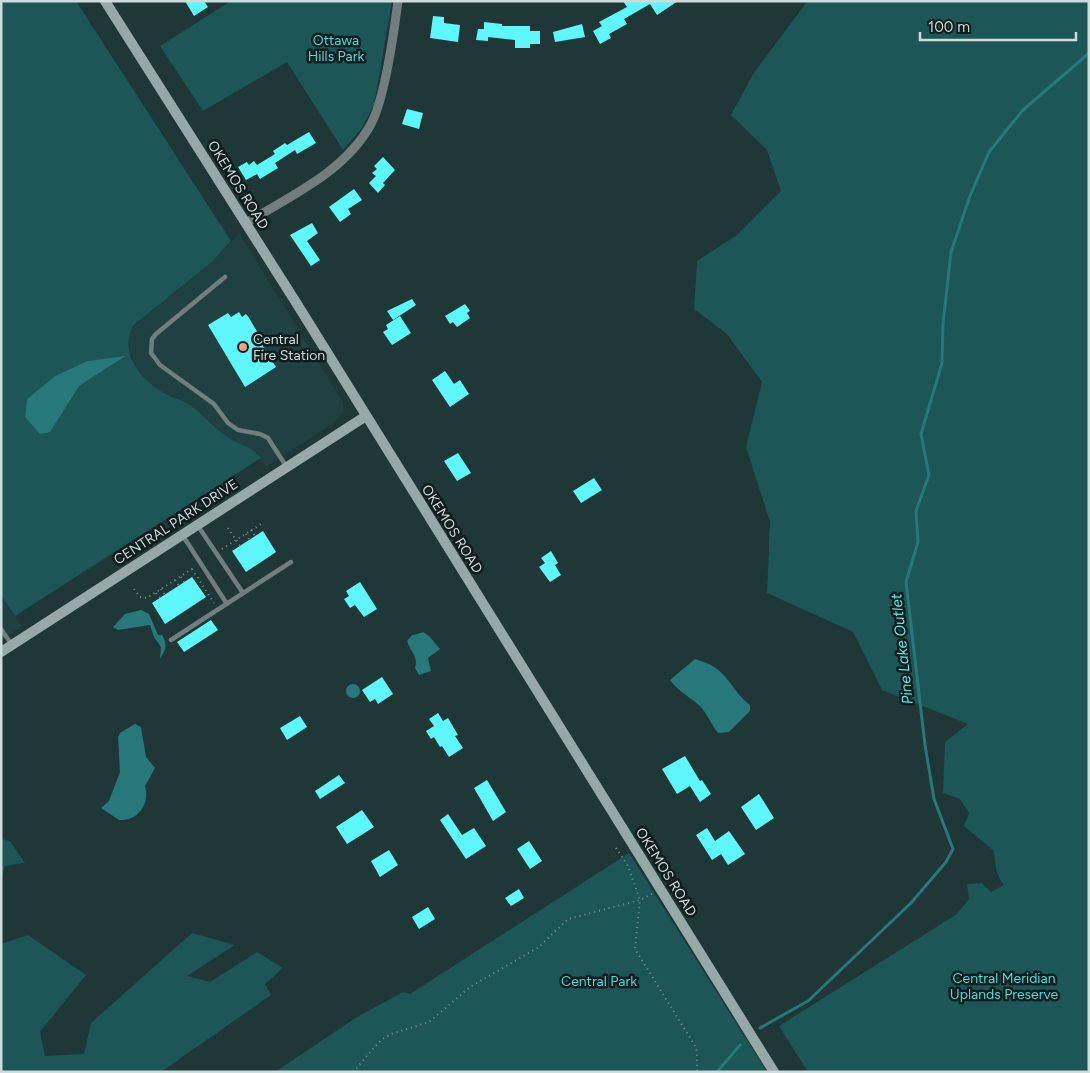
<svg xmlns="http://www.w3.org/2000/svg" width="1090" height="1073" font-family="Figtree,sans-serif">
<style>
.built{fill:#1f4142}
.green{fill:#1c5657;fill-rule:evenodd}
.water{fill:#26787a}
.lines{fill:none;stroke-linecap:round;stroke-linejoin:round}
.stream{stroke:#26787a;stroke-width:3}
.building{fill:#5df7fb}
.path{stroke:#7d8f8f;stroke-width:2;stroke-dasharray:1 4;stroke-linecap:butt}
.lane{stroke:#727d7d;stroke-width:4.5}
.street{stroke:#727d7d;stroke-width:9}
.secondary{stroke:#96a8a8;stroke-width:10}
.poi-dot{fill:#f0a27a;stroke:#111c1c;stroke-width:2}
.labels{text-anchor:middle;dominant-baseline:central;stroke-width:5;stroke-linejoin:round;paint-order:stroke}
.park-label{font-size:14px;fill:#41dfe3;stroke:#111c1c}
.street-label{font-size:14px;fill:#cddbdb;stroke:#111c1c}
.poi-label{font-size:14px;fill:#cddbdb;stroke:#111c1c;text-anchor:start}
.water-label{font-size:15px;font-style:italic;fill:#55eef1;stroke:#111c1c}
</style>
<rect width="100%" height="100%" fill="#1f3737"/>
<path class="built" d="M 239,233 L 343,402 L 343,412 L 335,422 L 266,467 L 256,451 L 228,438 L 189,404 L 164,393 L 148,382 L 137,368 L 128,349 L 128,337 L 134,326 L 212,262 Z
M 1,595 L 22,627 L 1,640 Z"/>
<path class="green" d="M 1,1 L 76,1 L 231,241 L 212,262 L 134,325 C 117,352 142,381 166,394 C 173,398 183,400 190,405 C 204,415 215,429 229,438 C 240,446 252,445 261,458 L 15,616 L 1,595 ZM 125,357 L 79,386 L 25,417 L 27,399 L 55,376 L 87,361 Z
M 231,1 L 392,1 L 374,105 L 361,129 L 343,150 L 287,62 L 203,111 L 160,46 Z
M 811,1 L 1089,1 L 1089,1072 L 808,1072 L 779,1026 L 957,914 L 969,899 L 967,884 L 982,883 L 991,892 L 1004,885 C 996,877 995,862 994,851 L 964,826 L 969,813 L 960,799 L 943,793 L 945,742 L 968,724 L 882,690 L 853,632 L 767,593 L 770,522 L 746,447 L 762,382 L 727,334 L 694,309 L 697,261 L 737,235 L 781,191 L 767,150 L 731,115 L 753,74 L 807,2 Z
M 1,839 L 10,841 L 25,863 L 5,866 L 1,879 Z
M 629,853 L 767,1072 L 275,1072 L 357,1017 L 403,992 L 410,994 Z
M 192,933 L 235,945 L 187,976 L 210,982 L 257,952 L 283,968 L 265,984 L 271,995 L 161,1072 L 1,1072 L 1,944 L 28,935 L 86,975 L 40,1032 L 45,1056 L 84,1054 L 91,1023 Z"/>
<path class="water" d="M 126,356 L 79,386 L 50,432 L 40,434 L 25,417 L 27,399 L 55,376 L 87,361 Z
M 141,610 L 149,614 L 158,635 L 162,635 C 168,645 166,650 160,659 L 161,647 L 154,637 L 150,625 L 118,630 L 113,627 L 125,614 Z
M 423,632 L 429,636 L 440,649 L 428,658 L 431,671 L 419,675 L 415,668 C 419,657 410,651 407,641 L 411,636 Z
M 695,659 C 701,661 708,663 714,667 C 727,674 735,694 750,705 L 750,711 L 729,732 L 718,733 C 711,724 708,715 700,706 C 690,697 678,691 670,680 Z
M346 691a7 7 0 1 1 14 0a7 7 0 1 1-14 0Z
M 135,724 L 141,727 L 146,757 L 155,768 L 145,786 C 150,804 138,821 119,820 L 101,808 L 109,801 L 120,772 L 118,737 L 120,733 Z"/>
<g class="lines">
<path class="stream" d="M 760,1028 L 808,1001 L 911,903 L 946,862 L 953,849 L 934,799 L 925,745 L 906,582 L 918,542 L 916,511 L 929,475 L 921,434 L 942,363 L 943,324 L 951,252 L 970,196 L 989,152 L 1023,110 L 1089,53
M 717,1072 L 740,1045"/>
</g>
<path class="building" d="M 185,1 L 204,1 L 208,7 L 194,16 Z
M 623,1 L 678,1 L 657,15 L 650,4 L 624,19 L 627,24 L 609,34 L 611,38 L 600,44 L 593,31 L 602,26 L 599,22 L 627,7 Z
M 433,16 L 444,17 L 444,23 L 460,25 L 458,42 L 430,38 Z
M 484,22 L 502,24 L 502,26 L 530,26 L 530,31 L 540,31 L 540,44 L 530,44 L 530,48 L 515,48 L 515,40 L 488,37 L 488,41 L 476,40 L 478,29 L 484,29 Z
M 582,24 L 585,37 L 555,42 L 553,32 Z
M 407,109 L 423,113 L 419,129 L 402,124 Z
M 309,132 L 316,143 L 297,154 L 295,150 L 275,163 L 278,168 L 260,179 L 257,174 L 246,180 L 238,167 L 247,162 L 249,165 L 254,161 L 257,165 L 275,154 L 273,151 L 285,143 L 287,145 Z
M 383,157 L 395,170 L 383,183 L 385,185 L 378,193 L 369,183 L 376,176 L 372,173 L 377,169 L 374,166 Z
M 354,189 L 362,200 L 348,209 L 351,214 L 340,222 L 329,207 Z
M 312,223 L 318,233 L 307,241 L 320,260 L 311,266 L 290,235 Z
M 412,299 L 416,305 L 393,320 L 387,311 Z
M 465,304 L 470,311 L 467,313 L 470,318 L 457,327 L 453,322 L 450,324 L 445,316 Z
M 239,312 L 242,317 L 246,314 L 249,318 L 258,333 L 256,335 L 276,367 L 245,387 L 208,325 L 228,313 L 231,317 Z
M 400,316 L 411,333 L 392,345 L 383,332 L 388,329 L 386,325 Z
M 445,371 L 454,384 L 460,380 L 469,394 L 450,407 L 432,380 Z
M 458,453 L 471,473 L 457,481 L 444,461 Z
M 594,478 L 602,490 L 581,503 L 573,491 Z
M 263,531 L 276,552 L 246,572 L 232,551 Z
M 551,551 L 558,563 L 555,565 L 561,575 L 550,582 L 539,567 L 545,563 L 541,558 Z
M 192,577 L 206,597 L 165,624 L 152,603 Z
M 360,582 L 377,609 L 364,617 L 355,605 L 350,608 L 344,599 L 349,596 L 346,591 Z
M 211,620 L 218,630 L 184,652 L 177,642 Z
M 382,677 L 393,694 L 378,704 L 375,699 L 370,702 L 362,690 Z
M 438,713 L 443,721 L 448,718 L 458,735 L 455,736 L 463,748 L 449,757 L 442,746 L 440,747 L 434,737 L 431,739 L 426,731 L 434,726 L 429,719 Z
M 300,716 L 307,727 L 287,740 L 280,728 Z
M 685,756 L 700,781 L 702,780 L 711,794 L 700,802 L 690,786 L 677,794 L 662,769 Z
M 339,775 L 345,783 L 320,799 L 315,791 Z
M 487,780 L 506,812 L 493,821 L 474,788 Z
M 759,794 L 774,818 L 756,830 L 741,807 Z
M 362,810 L 374,827 L 347,844 L 336,827 Z
M 448,814 L 462,835 L 474,828 L 486,846 L 466,859 L 440,820 Z
M 707,828 L 715,841 L 729,831 L 745,854 L 728,865 L 721,854 L 712,860 L 696,835 Z
M 529,841 L 542,861 L 530,869 L 517,849 Z
M 389,850 L 398,865 L 380,877 L 371,861 Z
M 519,889 L 524,898 L 511,906 L 505,898 Z
M 428,907 L 435,919 L 419,929 L 412,917 Z"/>
<g class="lines">
<path class="path" d="M 228,528 L 240,546
M 251,530 L 255,536
M 246,534 L 249,539
M 222,549 L 261,524
M 192,569 L 214,603
M 181,577 L 184,582
M 175,580 L 179,586
M 134,589 L 140,597 L 147,598 L 195,567
M 161,589 L 165,595
M 156,593 L 160,598
M 616,848 L 628,866 L 640,900 L 635,949 L 695,1046 L 697,1052 L 697,1072
M 353,1072 L 381,1040 L 391,1034 L 429,1022 L 470,987 L 539,947 L 568,919 L 640,900 L 652,894"/>
<path class="lane" d="M 225,277 L 156,334 L 152,339 L 151,353 L 160,365 L 214,404 L 228,423 L 238,430 L 260,434 L 268,438 L 286,466
M 198,526 L 243,593
M 183,536 L 227,604
M 1,629 L 12,645
M 171,640 L 291,562"/>
<path class="street" d="M 246,223 C 290,196 345,172 371,124 C 385,98 394,32 398,1"/>
<path class="secondary" d="M 105,1 L 297,304 L 774,1072
M 1,652 L 366,416"/>
</g>
<circle class="poi-dot" cx="243" cy="347" r="5"/>
<g class="labels">
<g class="park-label">
<text x="336" y="40">Ottawa<tspan x="336" dy="16">Hills Park</tspan></text>
<text x="1004" y="978">Central Meridian<tspan x="1004" dy="16">Uplands Preserve</tspan></text>
<text x="599" y="981">Central Park</text>
</g>
<g class="street-label">
<text transform="translate(238 185) rotate(58)">OKEMOS ROAD</text>
<text transform="translate(176 522) rotate(-33)">CENTRAL PARK DRIVE</text>
<text transform="translate(452 529) rotate(58)">OKEMOS ROAD</text>
<text transform="translate(666 872) rotate(58)">OKEMOS ROAD</text>
</g>
<g class="poi-label">
<text x="253" y="339">Central<tspan x="253" dy="16">Fire Station</tspan></text>
</g>
<g class="water-label">
<text transform="translate(902 649) rotate(-96)">Pine Lake Outlet</text>
</g>
</g>
<rect width="1090" height="1073" fill="none" stroke="#cddbdb" stroke-width="5"/>
<path d="M920 32v8h156v-8" fill="none" stroke="#cddbdb" stroke-width="2.5"/>
<text x="928" y="32" font-size="15" fill="#cddbdb" stroke="#111c1c" stroke-width="4" paint-order="stroke">100 m</text>
</svg>
